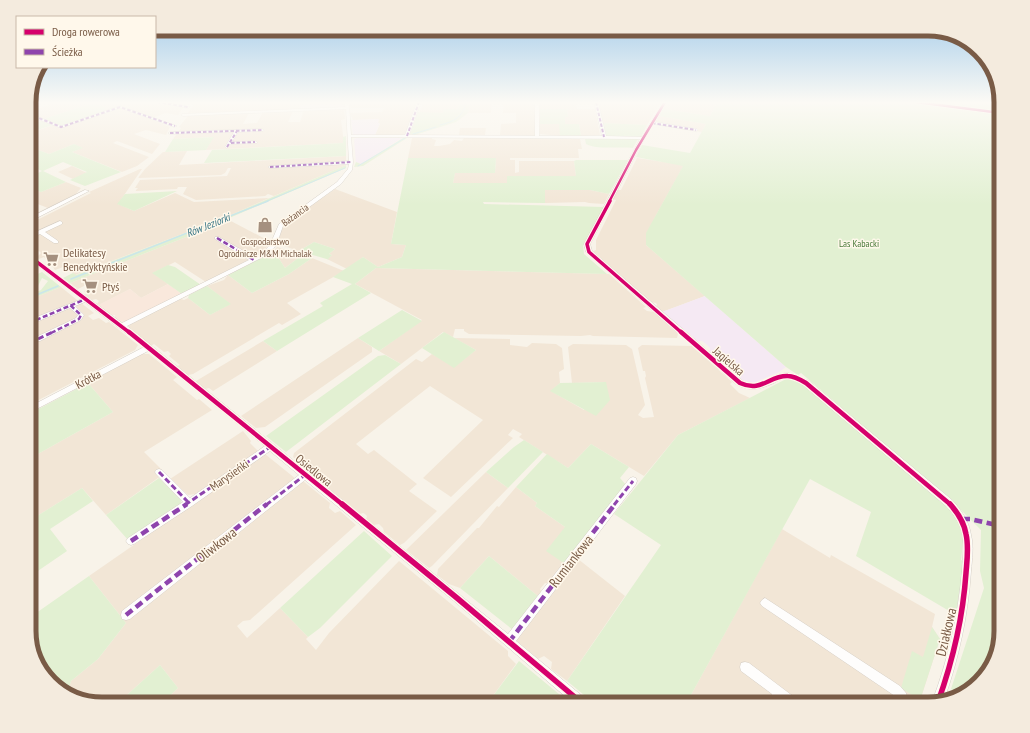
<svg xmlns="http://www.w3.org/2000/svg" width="1030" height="733" font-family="'PT Sans Narrow',sans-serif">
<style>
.residential{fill:#f2e6d6}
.commercial{fill:#f9e8dc}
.education{fill:#f5e9f3}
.green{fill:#e2f0d2}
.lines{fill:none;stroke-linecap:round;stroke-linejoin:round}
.stream-far1{stroke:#cae6ea;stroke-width:1}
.stream{stroke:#cae6ea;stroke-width:1.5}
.minor-casing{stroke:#d6cfc6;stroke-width:1}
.minor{fill:#fefdfc;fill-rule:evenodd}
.quiet-far3{stroke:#8e44ad;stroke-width:2;stroke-dasharray:3.5 2;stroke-linecap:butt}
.quiet-far2{stroke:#8e44ad;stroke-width:2.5;stroke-dasharray:5 2.5;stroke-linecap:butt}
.quiet-far1{stroke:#8e44ad;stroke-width:3;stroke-dasharray:6 3;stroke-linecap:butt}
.quiet{stroke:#8e44ad;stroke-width:4.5;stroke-dasharray:8 4.5;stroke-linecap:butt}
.cycleway-far3-casing{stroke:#fff8eb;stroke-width:4}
.cycleway-far2-casing{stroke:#fff8eb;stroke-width:5.5}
.cycleway-far1-casing{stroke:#fff8eb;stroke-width:7}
.cycleway-casing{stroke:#fff8eb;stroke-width:8}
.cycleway-far3{stroke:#d6006c;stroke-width:2.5}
.cycleway-far2{stroke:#d6006c;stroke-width:3.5}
.cycleway-far1{stroke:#d6006c;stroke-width:4.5}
.cycleway{stroke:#d6006c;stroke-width:5.5}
.labels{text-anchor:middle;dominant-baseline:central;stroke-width:3;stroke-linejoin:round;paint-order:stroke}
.far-street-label{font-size:10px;fill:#795b46;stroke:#fff8eb}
.far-poi-label{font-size:10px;fill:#795b46;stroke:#fff8eb}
.far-park-label{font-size:10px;fill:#4a7a3b;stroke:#fff8eb}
.far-water-label{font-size:11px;font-style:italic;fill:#3b7787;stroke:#fff8eb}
.poi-label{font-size:12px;fill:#795b46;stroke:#fff8eb;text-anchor:start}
.street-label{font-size:12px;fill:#795b46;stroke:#fff8eb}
.near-street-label{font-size:14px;fill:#795b46;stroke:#fff8eb}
.rim{fill:none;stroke:#795b46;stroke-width:5}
</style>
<rect width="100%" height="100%" fill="#f8f3e9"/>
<path class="residential" d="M 58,102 L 95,102 L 44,119 L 35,115 L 36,114 L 29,112 Z
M 102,102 L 118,103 L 187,102 L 178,115 L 165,113 L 153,118 L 129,109 L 129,108 L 120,106 L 104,111 L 104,107 L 95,104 Z
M 195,102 L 302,102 L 300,109 L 189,114 L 188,113 Z
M 349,102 L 417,102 L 405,134 L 403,135 L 375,135 L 380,124 L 378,123 L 379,119 L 353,120 L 350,113 L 382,112 L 384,108 L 351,108 Z
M 423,102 L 459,102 L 458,109 L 445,109 L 444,113 L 419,114 Z
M 470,102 L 492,102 L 491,113 L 468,113 Z
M 504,102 L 516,102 L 517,104 L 535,104 L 535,136 L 500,135 L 501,124 L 516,123 L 516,113 L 503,113 Z
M 539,102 L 575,102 L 577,109 L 595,109 L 600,135 L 581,136 L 579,124 L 565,124 L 564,117 L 568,117 L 567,109 L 540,109 Z
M 598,102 L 661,102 L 647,125 L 603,123 Z
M 668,102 L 710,102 L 717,103 L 710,116 L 663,109 Z
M 120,108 L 132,112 L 132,114 L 135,113 L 170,127 L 166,135 L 146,130 L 134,134 L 160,144 L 152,154 L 117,141 L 113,143 L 149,157 L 137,166 L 122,172 L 72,152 L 82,148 L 74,144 L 49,154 L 33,148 L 29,149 L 29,136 L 39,133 L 36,131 L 53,125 L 62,128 Z
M 344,109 L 345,119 L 341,120 L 344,143 L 206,150 L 213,137 L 173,139 L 181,128 L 179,127 L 188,116 L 249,113 L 243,124 L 257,123 L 263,112 L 293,111 L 288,122 L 300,122 L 304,110 Z
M 659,116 L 706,124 L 702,132 L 655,124 Z
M 540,124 L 560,124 L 560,136 L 540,134 Z
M 460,128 L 486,128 L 485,135 L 459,135 Z
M 412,138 L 432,138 L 432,139 L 436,140 L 434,146 L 439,146 L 450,144 L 454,140 L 462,141 L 464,138 L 580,139 L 582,149 L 578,149 L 579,158 L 510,158 L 510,160 L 515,160 L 515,173 L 519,172 L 519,161 L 574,161 L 576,176 L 507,176 L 507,183 L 453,183 L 455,172 L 495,173 L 496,158 L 408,158 Z
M 187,151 L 179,165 L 346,156 L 346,161 L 344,164 L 346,165 L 274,196 L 268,194 L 265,196 L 196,200 L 183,194 L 187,187 L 178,187 L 177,189 L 135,191 L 138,188 L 135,188 L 140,180 L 227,176 L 231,168 L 228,168 L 225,173 L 221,175 L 138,178 L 145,169 L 163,152 Z
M 637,158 L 684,165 L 655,217 L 646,245 L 705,296 L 662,312 L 656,306 L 657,305 L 656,303 L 651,302 L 593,251 L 596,250 L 596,240 L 616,200 L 613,199 L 618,190 L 621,190 Z
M 72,166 L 87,173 L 73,179 L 58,172 Z
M 140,169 L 142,169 L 118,204 L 134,211 L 175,193 L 194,202 L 269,198 L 224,218 L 75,275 L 66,266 L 55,270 L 53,267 L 48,264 L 56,260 L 52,256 L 46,259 L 44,257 L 39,259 L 37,257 L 41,253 L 39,251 L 34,253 L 29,249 L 29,224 L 91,193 L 89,192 Z
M 66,182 L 81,188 L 75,195 L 48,208 L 35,203 L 29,203 L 29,193 L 36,190 L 41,192 Z
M 335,189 L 397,212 L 391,244 L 406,245 L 402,257 L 378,267 L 363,257 L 347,269 L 327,259 L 332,255 L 329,254 L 335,249 L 314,242 L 299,251 L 278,244 L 281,231 L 288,222 L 299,214 L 306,211 L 306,209 Z
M 544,190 L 590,190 L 609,194 L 604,204 L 589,203 L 585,202 L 545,203 Z
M 229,220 L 271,242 L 262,253 L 206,282 L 175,262 L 153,273 L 168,284 L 141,298 L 130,289 L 99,305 L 97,304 L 99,301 L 96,299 L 92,300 L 85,295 L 86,293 L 84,291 L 96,285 L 90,283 L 78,289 L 70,283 Z
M 277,247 L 302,255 L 285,268 L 278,257 L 273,252 Z
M 312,258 L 344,271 L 287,303 L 301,314 L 282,325 L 279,323 L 193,374 L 188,375 L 177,366 L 180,365 L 169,356 L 171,354 L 168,351 L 164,352 L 154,344 L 151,346 L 129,327 L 130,324 L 181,299 L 184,300 L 188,298 L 210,315 L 230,304 L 207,286 L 224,280 L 228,275 L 252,293 L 289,274 Z
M 376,268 L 609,274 L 646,307 L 643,308 L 647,311 L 654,312 L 678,334 L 677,338 L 593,336 L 590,335 L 581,336 L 469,334 L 464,331 L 464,329 L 455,329 L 453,337 L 443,332 L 401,364 L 379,351 L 422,320 L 355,284 Z
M 61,287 L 77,300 L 76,302 L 81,303 L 94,313 L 88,316 L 93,320 L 99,318 L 106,323 L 109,322 L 138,345 L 135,350 L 29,405 L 29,300 Z
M 358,338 L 372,347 L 372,352 L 265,427 L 256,428 L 241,416 Z
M 454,338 L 510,339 L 510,345 L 527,347 L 532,343 L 556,344 L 562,348 L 564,369 L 559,372 L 560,383 L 551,391 L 584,410 L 605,382 L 572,383 L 568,347 L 573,344 L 626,345 L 632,349 L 645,405 L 638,415 L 643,418 L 654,417 L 645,378 L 646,376 L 645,371 L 643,371 L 638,348 L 642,345 L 692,346 L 732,382 L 730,384 L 739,393 L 750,398 L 678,435 L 644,476 L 591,444 L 568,468 L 519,437 L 522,434 L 513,429 L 508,435 L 513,438 L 451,497 L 423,478 L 483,420 L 430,386 L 356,444 L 368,454 L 374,450 L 417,484 L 409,491 L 437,511 L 404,543 L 400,545 L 384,532 L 383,528 L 379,524 L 374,525 L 366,519 L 367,516 L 365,514 L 363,513 L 360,514 L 309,472 L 310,470 L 293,457 L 294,453 L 416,359 L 422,362 L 432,354 L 454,367 L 476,350 Z
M 263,341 L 277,351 L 213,391 L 209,388 L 205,389 L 196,381 Z
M 141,354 L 149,354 L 177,377 L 173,380 L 197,400 L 199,399 L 212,410 L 144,452 L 165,473 L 106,515 L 82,488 L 29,521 L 29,459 L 113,412 L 88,383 Z
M 243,431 L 251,441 L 250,443 L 258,451 L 196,494 L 188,495 L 170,479 Z
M 265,454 L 296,479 L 303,481 L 330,503 L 329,508 L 335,513 L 340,511 L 356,525 L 250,620 L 243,621 L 237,626 L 247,638 L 280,608 L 308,637 L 306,639 L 316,650 L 329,633 L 399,561 L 508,651 L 508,656 L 516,664 L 487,704 L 161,704 L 178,688 L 160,665 L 117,704 L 102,704 L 68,692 L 71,681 L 98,659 L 126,623 L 89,576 Z
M 486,472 L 508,488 L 432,566 L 429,568 L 406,550 Z
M 516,487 L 537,503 L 535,506 L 565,527 L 565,564 L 550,584 L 545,583 L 540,589 L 542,593 L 539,597 L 489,556 L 460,588 L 449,584 L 437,575 L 438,569 L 477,528 L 479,528 L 497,506 L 499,507 Z
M 782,529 L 830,558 L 831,555 L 935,614 L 932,627 L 940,639 L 919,704 L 686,704 Z
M 578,559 L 625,596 L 567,681 L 551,669 L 552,662 L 544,656 L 538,659 L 515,640 Z"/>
<path class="commercial" d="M 168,284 L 182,294 L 126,321 L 120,322 L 115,318 L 115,315 L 112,315 L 98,305 L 130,289 L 141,298 Z"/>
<path class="education" d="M 302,102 L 344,102 L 344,108 L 299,110 Z
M 379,119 L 378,123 L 380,123 L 375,135 L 353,135 L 351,120 Z
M 357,138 L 402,138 L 361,164 L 356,162 L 354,139 Z
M 705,296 L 786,367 L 779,372 L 754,383 L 742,381 L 710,353 L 710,348 L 706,344 L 702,341 L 696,341 L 662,312 Z"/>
<path class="green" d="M 95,102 L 102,102 L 95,104 L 105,107 L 104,111 L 63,126 L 44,119 Z
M 459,102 L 470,102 L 470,103 L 468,113 L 456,122 L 415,135 L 410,134 L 418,112 L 443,113 L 444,109 L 458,109 Z
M 710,102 L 1001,102 L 1001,631 L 986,675 L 961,696 L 951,689 L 984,588 L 980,571 L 981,530 L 956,505 L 801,373 L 798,375 L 786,367 L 646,245 L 646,233 L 683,166 L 636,157 L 642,145 L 690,153 L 706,124 L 659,116 L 663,109 L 710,116 L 717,103 Z
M 540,109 L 567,109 L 568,117 L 565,117 L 565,124 L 579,124 L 581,136 L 560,136 L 559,124 L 540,124 Z
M 41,121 L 53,125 L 37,130 L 39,133 L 29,136 L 29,125 Z
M 603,123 L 647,125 L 641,137 L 606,136 Z
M 346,136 L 346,156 L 204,163 L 212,150 L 343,143 L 343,137 Z
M 214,137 L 206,150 L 165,152 L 173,139 Z
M 403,138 L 407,138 L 363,166 L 354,167 L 356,162 L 361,164 Z
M 585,139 L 638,139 L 633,148 C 620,146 597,150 586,144 Z
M 74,144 L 83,148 L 72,152 L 121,172 L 85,186 L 70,180 L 87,172 L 63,162 L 43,171 L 66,182 L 41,192 L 29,188 L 29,177 L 42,171 L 29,165 L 29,149 L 33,148 L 49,154 Z
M 408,158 L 496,158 L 495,173 L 455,173 L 453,183 L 507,183 L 507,176 L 576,176 L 574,161 L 576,160 L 628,160 L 609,194 L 590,190 L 545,190 L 545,203 L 483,202 L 484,204 L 604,207 L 583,245 L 584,254 L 607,274 L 376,268 L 355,284 L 371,293 L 277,351 L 263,341 L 323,306 L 320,303 L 352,284 L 333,277 L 363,257 L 378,267 L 402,257 L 406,245 L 391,244 Z
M 346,165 L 346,168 L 227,219 L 229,220 L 70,283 L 63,278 L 73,273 L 76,275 L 224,218 Z
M 177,191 L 134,211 L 117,204 L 125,194 Z
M 314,242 L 335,249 L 329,254 L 332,255 L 328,259 L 330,260 L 299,251 Z
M 273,252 L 278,257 L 285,268 L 302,255 L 312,258 L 289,274 L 252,293 L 228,275 Z
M 168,265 L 175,267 L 201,285 L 182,294 L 152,273 Z
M 42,272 L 61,287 L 29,300 L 29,295 L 41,290 L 48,281 L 42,278 L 38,286 L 29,291 L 29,278 Z
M 207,286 L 231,304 L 210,315 L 188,298 L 189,295 Z
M 402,310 L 422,321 L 379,351 L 358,338 Z
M 444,332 L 476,350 L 454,368 L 422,348 Z
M 385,355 L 401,364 L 286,452 L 266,436 L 378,356 Z
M 788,378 L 798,381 L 952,511 C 965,531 964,537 961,560 L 964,562 L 956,615 L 856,556 L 871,512 L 810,479 L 686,704 L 595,704 L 567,681 L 661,545 L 614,514 L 678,435 Z
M 606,382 L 610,400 L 596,416 L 550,391 L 560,383 Z
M 88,383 L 113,412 L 29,459 L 29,414 Z
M 524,440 L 543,452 L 508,488 L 486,472 L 514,447 Z
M 591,444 L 629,467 L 620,478 L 627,486 L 565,564 L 546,551 L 565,527 L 535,506 L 537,503 L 516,487 L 547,454 L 568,468 Z
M 159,478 L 181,500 L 181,504 L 128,540 L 106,515 Z
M 82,488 L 93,501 L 50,529 L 67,551 L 29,577 L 29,567 L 36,562 L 29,553 L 29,521 Z
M 364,531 L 392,556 L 320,628 L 308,637 L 280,608 Z
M 489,556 L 539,597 L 513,630 L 460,588 Z
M 89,576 L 126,623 L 98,659 L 71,681 L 68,692 L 57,680 L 52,683 L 39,667 L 29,635 L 29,618 Z
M 932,627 L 940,639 L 920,700 L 901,688 L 912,651 L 923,657 Z
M 519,661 L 571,704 L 487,704 Z
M 160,665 L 178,688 L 161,704 L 117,704 Z"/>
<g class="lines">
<path class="stream-far1" d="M 440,125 C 453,122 464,117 466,102
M 413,134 L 436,127
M 358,166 L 405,138
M 265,202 L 345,168"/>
<path class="stream" d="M 71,279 L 268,201
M 29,298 L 58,286"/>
<defs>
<path id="minor" d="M 155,102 L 163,102 L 190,107 L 188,108 Z
M 345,102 L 349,102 L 351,135 L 405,135 L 417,102 L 421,102 L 409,135 L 535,136 L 535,102 L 539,102 L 539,136 L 602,136 L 594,102 L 598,102 L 606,136 L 642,137 L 663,102 L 667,102 L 655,122 L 697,129 L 698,130 L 696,131 L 653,124 L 638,150 L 590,244 L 592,251 L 743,381 C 761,390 770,373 788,373 C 795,374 802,378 809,381 L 952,500 C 961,510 969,521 971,535 C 974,547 972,559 971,571 C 968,615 959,658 944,700 L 933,703 L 932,702 C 948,660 958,616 962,571 C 963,557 965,542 961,529 C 958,520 952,512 946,506 L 803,385 C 799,383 794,379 789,379 C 783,378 778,380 774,383 C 759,389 752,392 737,385 L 586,252 L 584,244 L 640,139 L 351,137 L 353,162 L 352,170 L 341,184 L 283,226 L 276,246 L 265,256 L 127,326 L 460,595 L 508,634 L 630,478 L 633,477 L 636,478 L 637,481 L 636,484 L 516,641 L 587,700 L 589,704 L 574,704 L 454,601 L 305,480 L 130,619 L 126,620 L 122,619 L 121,615 L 122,611 L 299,475 L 270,451 L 192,506 L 134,544 L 131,545 L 128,544 L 126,541 L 128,538 L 183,502 L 156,474 L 155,472 L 156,470 L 159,469 L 162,470 L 190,498 L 265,446 L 148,351 L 29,413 L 29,407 L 144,347 L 85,302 L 75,306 L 84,315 L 81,320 L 40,341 L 36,341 L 35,339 L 36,337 L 76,318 L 78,315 L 70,308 L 29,325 L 29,320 L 82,299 L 29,259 L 29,254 L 122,323 L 249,260 L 215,239 L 215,237 L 219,237 L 254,257 L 261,254 L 270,245 L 279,224 L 337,182 L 348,169 L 349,164 L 270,168 L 268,167 L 270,166 L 349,161 L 346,109 L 183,116 L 181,115 L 182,114 L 345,107 Z
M 120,106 L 177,126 L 174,127 L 120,108 L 61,128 L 29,116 L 29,113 L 61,126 Z
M 262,129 L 264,130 L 263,131 L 238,132 L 232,142 L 255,141 L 257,142 L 257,143 L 231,144 L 227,148 L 225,147 L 234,132 L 170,134 L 168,133 L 170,132 Z
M 85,190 L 89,191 L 29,222 L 29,218 Z
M 60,221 L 62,222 L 62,224 L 45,232 L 58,241 L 58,243 L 54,243 L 40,234 L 29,239 L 29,235 Z
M 765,598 L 900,686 L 906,693 L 909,704 L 897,704 L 897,699 L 892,694 L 762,606 L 760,603 L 762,600 Z
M 745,662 L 749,663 L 798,700 L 800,704 L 785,704 L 780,700 L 779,704 L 767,704 L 772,694 L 741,671 L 740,667 L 741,663 Z"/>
</defs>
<use href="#minor" class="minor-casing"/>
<use href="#minor" class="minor"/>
<path class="quiet-far3" d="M 157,102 L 188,107
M 596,102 L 604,137
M 29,114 L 61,127 L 120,107 L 175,126
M 652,123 L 696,130
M 170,133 L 262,130
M 407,136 L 419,102
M 231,143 L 255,142
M 227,147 L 237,131
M 270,167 L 351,162"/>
<path class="quiet-far2" d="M 217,238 L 254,260
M 29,323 L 86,299
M 51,333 L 79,319 L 81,315 L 70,305"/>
<path class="quiet-far1" d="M 38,339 L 53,332
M 159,472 L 189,503
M 185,505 L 270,447
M 266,505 L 305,475
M 614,505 L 633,481"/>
<path class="quiet" d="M 962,519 L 970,519 L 1001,526
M 131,541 L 187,504
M 126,615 L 267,504
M 509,642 L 615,504"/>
<defs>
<path id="cycleway-far3" d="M 916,102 L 1001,113
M 609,202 L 636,150 L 665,102"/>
<path id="cycleway-far2" d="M 610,201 L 587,244 L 589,252 L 682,333
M 29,256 L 130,333"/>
<path id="cycleway-far1" d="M 129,332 L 343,505
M 681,332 L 740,383 C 762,393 769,375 788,376 C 794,376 801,380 806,383 L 951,505"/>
<path id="cycleway" d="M 342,504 L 457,598 L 583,704
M 938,702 C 953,660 963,617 966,573 C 967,560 969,547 966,534 C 964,522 958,513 950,504"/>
</defs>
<use href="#cycleway-far3" class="cycleway-far3-casing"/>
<use href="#cycleway-far2" class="cycleway-far2-casing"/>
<use href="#cycleway-far1" class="cycleway-far1-casing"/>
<use href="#cycleway" class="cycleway-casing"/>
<use href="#cycleway-far3" class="cycleway-far3"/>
<use href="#cycleway-far2" class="cycleway-far2"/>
<use href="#cycleway-far1" class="cycleway-far1"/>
<use href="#cycleway" class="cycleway"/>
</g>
<linearGradient id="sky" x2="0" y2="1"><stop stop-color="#9cc8e9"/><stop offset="0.5" stop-color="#fcfaf5"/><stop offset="1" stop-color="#fcfaf5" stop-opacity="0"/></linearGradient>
<rect width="1030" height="205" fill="url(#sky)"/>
<defs>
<symbol id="shop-bare" viewBox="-9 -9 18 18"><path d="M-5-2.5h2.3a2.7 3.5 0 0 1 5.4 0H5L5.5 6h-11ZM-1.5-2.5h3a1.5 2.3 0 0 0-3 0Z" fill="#a5907f" stroke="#fff8eb" stroke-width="2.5" paint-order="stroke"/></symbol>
<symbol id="supermarket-bare" viewBox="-9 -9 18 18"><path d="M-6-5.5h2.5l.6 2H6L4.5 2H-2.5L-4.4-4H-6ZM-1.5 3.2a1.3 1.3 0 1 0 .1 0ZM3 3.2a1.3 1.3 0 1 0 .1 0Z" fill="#a5907f" stroke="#fff8eb" stroke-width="2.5" paint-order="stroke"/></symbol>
</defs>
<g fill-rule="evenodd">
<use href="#shop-bare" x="254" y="214" width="22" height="22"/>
<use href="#supermarket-bare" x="40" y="248" width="22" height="22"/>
<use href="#supermarket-bare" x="79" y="275" width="22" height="22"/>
</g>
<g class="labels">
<g class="far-street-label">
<text transform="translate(295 215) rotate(-36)">Bażancia</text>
</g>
<g class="far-poi-label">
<text x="265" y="241">Gospodarstwo<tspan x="265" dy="12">Ogrodnicze M&amp;M Michalak</tspan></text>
</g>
<g class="far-park-label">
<text x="859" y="243">Las Kabacki</text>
</g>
<g class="far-water-label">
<text transform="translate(208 225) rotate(-22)">Rów Jeziorki</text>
</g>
<g class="poi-label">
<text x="63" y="252">Delikatesy<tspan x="63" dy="14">Benedyktyńskie</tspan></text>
<text x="102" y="286">Ptyś</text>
</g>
<g class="street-label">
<text transform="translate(729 361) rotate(41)">Jagielska</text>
<text transform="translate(88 379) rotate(-28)">Krótka</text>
<text transform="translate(314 470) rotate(39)">Osiedlowa</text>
<text transform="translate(229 475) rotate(-35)">Marysieńki</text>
</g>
<g class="near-street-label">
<text transform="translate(216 545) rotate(-38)">Oliwkowa</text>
<text transform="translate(571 561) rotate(-52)">Rumiankowa</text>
<text transform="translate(946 632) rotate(-77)">Działkowa</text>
</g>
</g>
<path d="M0 0H1030V733H0ZM102 36H928A66 66 0 0 1 994 102V631A66 66 0 0 1 928 697H102A66 66 0 0 1 36 631V102A66 66 0 0 1 102 36Z" fill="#f4ebde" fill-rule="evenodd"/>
<path class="rim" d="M102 36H928A66 66 0 0 1 994 102V631A66 66 0 0 1 928 697H102A66 66 0 0 1 36 631V102A66 66 0 0 1 102 36Z"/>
<rect x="16" y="16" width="140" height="52" fill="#fff8eb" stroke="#c9b9a9"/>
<rect x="24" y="29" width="20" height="6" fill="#d6006c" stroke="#c9b9a9"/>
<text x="52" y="36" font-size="12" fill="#795b46">Droga rowerowa</text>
<rect x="24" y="49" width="20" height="6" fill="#8e44ad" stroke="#c9b9a9"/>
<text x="52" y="56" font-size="12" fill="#795b46">Ścieżka</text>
</svg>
